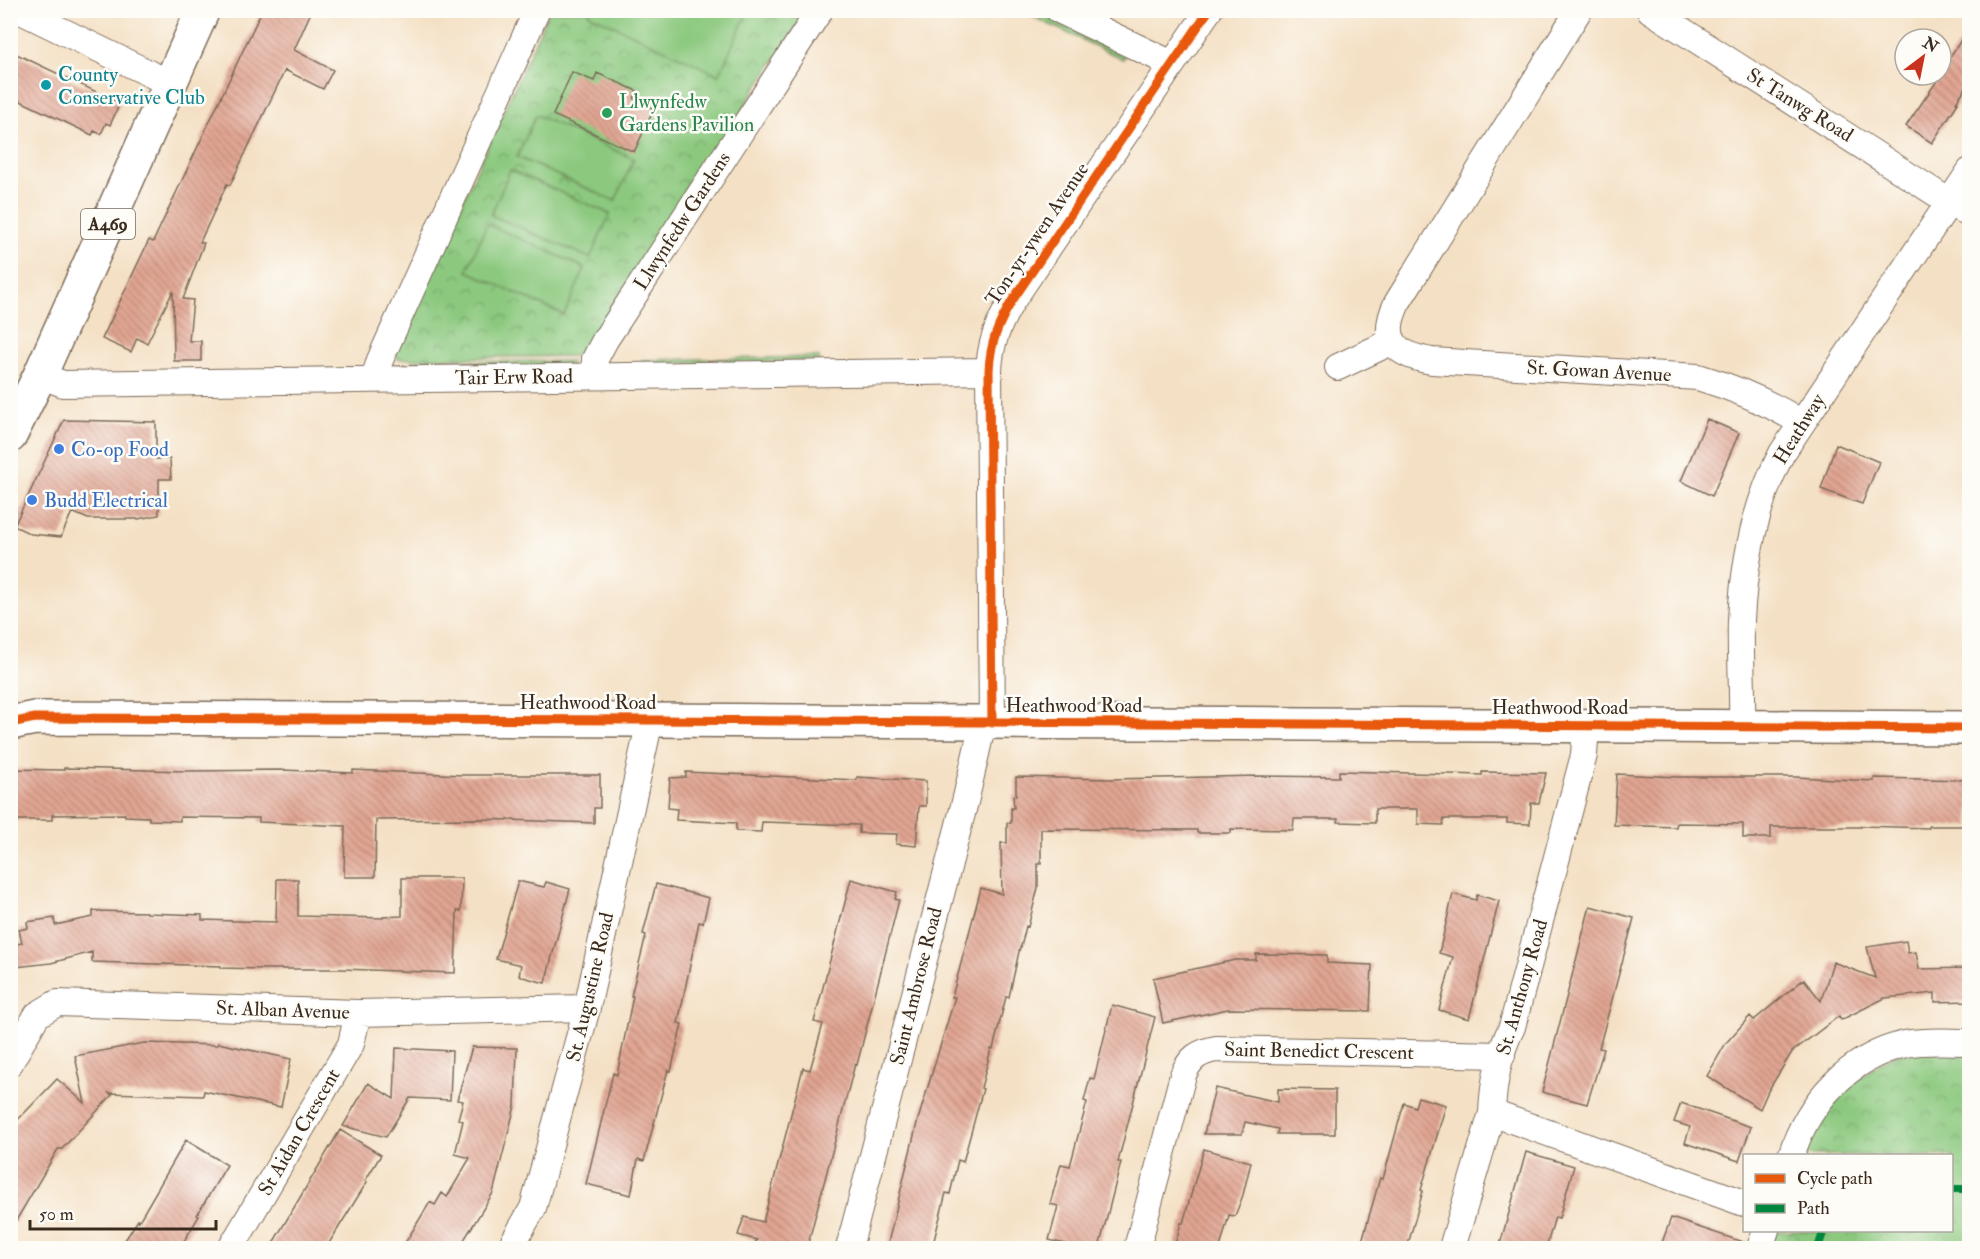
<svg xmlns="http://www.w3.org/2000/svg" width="1980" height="1259" font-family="'IM FELL Double Pica',serif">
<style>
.grass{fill:url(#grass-dots);stroke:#647a4e;stroke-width:1.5}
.park{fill:url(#park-crowns);stroke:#647a4e;stroke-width:1.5}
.garden{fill:#8cc97f;stroke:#647a4e;stroke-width:1.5}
.building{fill:url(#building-back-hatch)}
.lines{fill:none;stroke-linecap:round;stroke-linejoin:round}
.minor-casing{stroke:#7c6a58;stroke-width:28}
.tertiary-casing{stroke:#7c6a58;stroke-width:36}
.primary-casing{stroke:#7c6a58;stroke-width:36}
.minor{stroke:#fff;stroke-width:26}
.tertiary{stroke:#fff;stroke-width:33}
.primary{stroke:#fff;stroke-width:33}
.quiet{stroke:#00873e;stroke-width:8;stroke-dasharray:15 8;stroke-linecap:butt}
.cycleway-casing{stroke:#fdfcf7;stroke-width:13}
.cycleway{stroke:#e8590c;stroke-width:9}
.culture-dot{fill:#0f9aa8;stroke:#fdfcf7;stroke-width:2}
.leisure-dot{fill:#2e9e5b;stroke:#fdfcf7;stroke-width:2}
.shop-dot{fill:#3f7fe0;stroke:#fdfcf7;stroke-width:2}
.labels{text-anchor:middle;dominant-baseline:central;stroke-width:5;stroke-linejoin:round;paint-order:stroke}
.shield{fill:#fdfcf7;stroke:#75695f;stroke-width:1.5}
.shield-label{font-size:18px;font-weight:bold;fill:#3b2a1e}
.culture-label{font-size:20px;fill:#0d838f;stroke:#fdfcf7;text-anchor:start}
.leisure-label{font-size:20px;fill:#27864d;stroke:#fdfcf7;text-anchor:start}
.street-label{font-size:20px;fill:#3b2a1e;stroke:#fdfcf7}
.shop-label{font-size:20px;fill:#366cbe;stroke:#fdfcf7;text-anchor:start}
</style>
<defs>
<pattern id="grass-dots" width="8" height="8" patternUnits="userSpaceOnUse" patternTransform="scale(1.5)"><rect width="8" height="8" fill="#8cc97f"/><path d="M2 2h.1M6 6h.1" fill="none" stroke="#74a367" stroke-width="1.8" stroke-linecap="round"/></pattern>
<pattern id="park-crowns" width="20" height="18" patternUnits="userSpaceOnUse" patternTransform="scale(1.5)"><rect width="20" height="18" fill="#8cc97f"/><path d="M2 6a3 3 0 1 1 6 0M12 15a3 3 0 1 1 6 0" fill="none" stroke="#74a367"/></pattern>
<pattern id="building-back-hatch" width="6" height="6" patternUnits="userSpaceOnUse" patternTransform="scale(1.5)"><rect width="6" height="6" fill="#e1a593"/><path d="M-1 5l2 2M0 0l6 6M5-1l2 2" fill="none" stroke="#b88777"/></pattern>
</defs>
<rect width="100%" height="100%" fill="#fdfcf7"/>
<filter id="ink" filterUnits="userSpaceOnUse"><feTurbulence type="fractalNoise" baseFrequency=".0167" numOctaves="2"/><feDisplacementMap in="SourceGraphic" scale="12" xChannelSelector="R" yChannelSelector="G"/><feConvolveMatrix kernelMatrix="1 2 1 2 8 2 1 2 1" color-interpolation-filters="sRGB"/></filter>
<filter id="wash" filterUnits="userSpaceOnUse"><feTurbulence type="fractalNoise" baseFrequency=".008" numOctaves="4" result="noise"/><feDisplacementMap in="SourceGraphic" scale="24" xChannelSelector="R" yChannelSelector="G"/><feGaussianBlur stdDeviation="1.35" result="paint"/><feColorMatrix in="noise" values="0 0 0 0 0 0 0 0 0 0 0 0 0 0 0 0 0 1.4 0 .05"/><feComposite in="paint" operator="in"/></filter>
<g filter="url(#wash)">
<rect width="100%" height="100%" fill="#f4e0c4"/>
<path class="grass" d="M 1021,11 L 1036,11 L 1123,52 L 1125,56 L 1123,59 Z
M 819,357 L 819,361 L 642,364 L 642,360 Z
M 571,361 L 571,367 L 411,369 L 411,362 Z"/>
<path class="park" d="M 549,11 L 807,11 L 580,356 L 397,359 L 395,351 Z
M 1969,1049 L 1969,1248 L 1766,1248 L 1772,1231 L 1952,1230 L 1952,1156 L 1798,1155 L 1830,1097 L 1895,1054 Z"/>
<path class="garden" d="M 591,10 L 748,10 L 748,11 L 719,75 L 589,14 Z
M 536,115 L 634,159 L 615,201 L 517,157 Z
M 510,170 L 610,214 L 590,258 L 491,215 Z
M 487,224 L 585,268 L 564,315 L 467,271 Z"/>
<g id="blocks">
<path class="building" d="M 262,10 L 312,10 L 294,50 L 333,70 L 323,89 L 285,70 L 230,185 L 227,184 L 200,242 L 204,243 L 183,299 L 193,300 L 189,341 L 201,341 L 201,361 L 174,361 L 173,291 L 147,343 L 137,338 L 131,352 L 102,339 L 149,240 L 153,242 Z
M 1970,27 L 1970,82 L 1956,102 L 1958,103 L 1932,143 L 1906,126 L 1941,75 L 1945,68 L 1943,67 Z
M 10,51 L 120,103 L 110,125 L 106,123 L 101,134 L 94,131 L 92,135 L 10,96 Z
M 572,72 L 594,81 L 597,73 L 637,91 L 634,99 L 654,109 L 634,152 L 553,115 Z
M 1707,419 L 1739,433 L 1712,496 L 1681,481 Z
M 64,420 L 156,422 L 156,459 L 170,459 L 171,479 L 159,479 L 159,515 L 138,519 L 88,519 L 72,512 L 61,537 L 31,534 L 14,526 Z
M 1836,444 L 1879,462 L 1862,504 L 1821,489 Z
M 64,768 L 187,771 L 283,770 L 353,773 L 353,770 L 463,775 L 600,775 L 600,808 L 594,808 L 594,823 L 480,819 L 376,820 L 375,877 L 344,877 L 345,826 L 259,822 L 259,818 L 180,817 L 180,821 L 149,820 L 149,817 L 125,816 L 125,814 L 52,815 L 52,820 L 10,820 L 10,769 L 64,770 Z
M 1339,771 L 1482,775 L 1482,772 L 1546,773 L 1539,803 L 1531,803 L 1530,824 L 1507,823 L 1507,819 L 1444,819 L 1443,825 L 1418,824 L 1418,809 L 1375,809 L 1375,823 L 1338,822 L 1338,819 L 1294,819 L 1293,830 L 1231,829 L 1231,833 L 1197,833 L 1197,830 L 1041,829 L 1041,864 L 1038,864 L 1038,888 L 1028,927 L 1026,926 L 1021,947 L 1020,947 L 1009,997 L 1006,997 L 993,1049 L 991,1049 L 981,1088 L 983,1089 L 963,1162 L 958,1160 L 950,1194 L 946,1193 L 932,1248 L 909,1248 L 888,1243 L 917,1123 L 955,997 L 952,997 L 981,888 L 1002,894 L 1001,843 L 1007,843 L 1007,823 L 1011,823 L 1011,808 L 1014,808 L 1013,796 L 1016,796 L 1016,777 L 1111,779 L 1260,776 L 1339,777 Z
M 686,772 L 857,780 L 857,777 L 926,781 L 926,806 L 919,806 L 916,846 L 896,844 L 897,834 L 859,833 L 859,825 L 762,822 L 761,832 L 736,831 L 736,823 L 676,820 L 677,809 L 668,808 L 670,778 L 686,777 Z
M 1617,774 L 1678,777 L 1795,777 L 1874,781 L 1874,778 L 1970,780 L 1970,826 L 1929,826 L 1929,828 L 1861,826 L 1861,827 L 1771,827 L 1771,838 L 1743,838 L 1743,824 L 1677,823 L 1676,827 L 1614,825 Z
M 402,878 L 462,878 L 461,911 L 457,911 L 455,973 L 341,969 L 267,969 L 221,968 L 221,966 L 92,962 L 92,952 L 51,963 L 16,967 L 12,945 L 22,943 L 19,930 L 28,928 L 27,922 L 54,918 L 55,925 L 93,917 L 93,911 L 147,912 L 147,913 L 202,915 L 202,920 L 276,922 L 277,879 L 298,879 L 298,916 L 383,918 L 383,917 L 402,916 Z
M 851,879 L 897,892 L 895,899 L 899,900 L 857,1065 L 855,1064 L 807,1248 L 752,1248 L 757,1240 L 738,1235 L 744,1217 L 763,1222 L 803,1068 L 810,1070 L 823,1024 L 814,1022 Z
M 518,881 L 544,887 L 546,882 L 570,889 L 545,983 L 519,976 L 521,965 L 496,959 Z
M 656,884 L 709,898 L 703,923 L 699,922 L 678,1023 L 682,1024 L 671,1071 L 668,1070 L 644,1161 L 638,1159 L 631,1195 L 586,1184 L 613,1073 L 617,1075 L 633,996 L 631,996 L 646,935 L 643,934 Z
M 1453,894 L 1476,900 L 1477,895 L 1499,901 L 1469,1019 L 1439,1010 L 1453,957 L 1439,953 Z
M 1590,906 L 1634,918 L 1599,1048 L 1604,1049 L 1587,1104 L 1542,1092 Z
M 1906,941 L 1908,953 L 1916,952 L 1919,969 L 1970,968 L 1970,1001 L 1935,1002 L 1935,993 L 1885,998 L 1841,1020 L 1839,1016 L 1792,1052 L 1768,1091 L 1760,1109 L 1707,1076 L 1726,1043 L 1750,1016 L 1754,1020 L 1804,979 L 1821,1001 L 1833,962 L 1875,978 L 1867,947 Z
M 1256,954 L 1327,955 L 1327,963 L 1372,965 L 1370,1011 L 1228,1009 L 1163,1023 L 1153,978 L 1235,960 L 1256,960 Z
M 1112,1005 L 1155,1017 L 1118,1162 L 1121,1162 L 1099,1248 L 1081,1248 L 1049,1240 L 1058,1206 L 1050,1204 L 1061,1164 L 1070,1166 L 1087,1102 L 1084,1101 L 1090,1078 L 1094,1079 Z
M 144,1043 L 218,1045 L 218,1043 L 291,1059 L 281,1107 L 204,1091 L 203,1096 L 109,1093 L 112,1095 L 62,1149 L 58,1149 L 10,1231 L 10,1128 L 57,1079 L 85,1103 L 75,1056 Z
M 472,1047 L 517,1048 L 515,1106 L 493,1193 L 459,1248 L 402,1248 L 430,1202 L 435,1205 L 442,1193 L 447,1197 L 470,1158 L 455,1154 L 463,1121 L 458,1119 L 463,1101 L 457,1100 Z
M 396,1048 L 452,1051 L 450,1100 L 410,1098 L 386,1137 L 343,1126 L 368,1083 L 394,1099 Z
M 1215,1088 L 1278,1102 L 1278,1089 L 1335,1090 L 1335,1134 L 1277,1134 L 1278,1129 L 1245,1122 L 1242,1134 L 1204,1134 Z
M 1418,1097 L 1446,1105 L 1421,1190 L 1423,1191 L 1407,1248 L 1360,1248 L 1380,1178 L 1383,1179 L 1404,1103 L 1415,1107 Z
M 1681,1103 L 1751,1127 L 1739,1161 L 1685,1143 L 1690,1127 L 1674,1122 Z
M 340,1130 L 381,1155 L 365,1181 L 367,1182 L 326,1248 L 270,1248 Z
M 186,1140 L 227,1165 L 197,1215 L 199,1216 L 180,1248 L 120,1248 L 138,1220 L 139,1221 Z
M 1204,1149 L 1251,1162 L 1243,1195 L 1235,1216 L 1229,1215 L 1220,1248 L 1174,1248 L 1181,1223 L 1183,1223 Z
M 1526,1152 L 1574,1166 L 1559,1218 L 1555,1217 L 1546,1248 L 1499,1248 Z
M 1671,1218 L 1746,1243 L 1745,1248 L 1660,1248 Z"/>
</g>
</g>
<g filter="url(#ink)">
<use href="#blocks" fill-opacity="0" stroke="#7c6a58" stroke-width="1.5"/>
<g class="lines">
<defs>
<path id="minor" d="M 19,10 L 171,84
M 1059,10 L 1172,64
M 1579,10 L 1397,303 C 1380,339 1394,355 1432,361 L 1698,377 C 1735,388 1770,403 1802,423
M 1650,10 L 1970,215
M 1338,367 L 1393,341
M 40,375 L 63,384 L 989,371
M 594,375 L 595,359 L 605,340 L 820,10
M 374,379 L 380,360 L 537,10
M 992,723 L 989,371 C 990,344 998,324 1012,301 L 1209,10
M 1742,726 C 1743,691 1740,655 1741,620 C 1744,562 1755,504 1782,453 L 1970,171
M 10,1063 L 37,1015 L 57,1003 L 358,1013 L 587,1008
M 1492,1113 L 1744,1203
M 1791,1156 C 1808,1102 1849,1057 1905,1044 C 1926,1040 1948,1042 1970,1042
M 231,1248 L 351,1044 L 358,1013
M 510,1248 L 533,1208 L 587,1008 L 650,720
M 849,1248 L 966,798 L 983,723
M 1137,1248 L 1183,1075 C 1190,1058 1199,1052 1216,1049 L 1502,1055
M 1452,1248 L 1492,1113 C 1493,1085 1499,1052 1512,1027 L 1584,755 L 1586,725
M 1760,1248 L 1766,1230"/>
<path id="tertiary" d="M 10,723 L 35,718 L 650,720 L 1970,728"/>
<path id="primary" d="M 10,436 L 40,375 L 203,10"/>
</defs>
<use href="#minor" class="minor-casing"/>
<use href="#tertiary" class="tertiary-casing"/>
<use href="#primary" class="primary-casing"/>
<use href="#minor" class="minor"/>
<use href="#tertiary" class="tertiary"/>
<use href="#primary" class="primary"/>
<path class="quiet" d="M 1952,1189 L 1970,1189
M 1818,1248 L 1824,1230"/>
<defs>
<path id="cycleway" d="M 10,723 L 35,718 L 650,720 L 1970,728
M 992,723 L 989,371 C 990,344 998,324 1012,301 L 1209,10"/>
</defs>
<use href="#cycleway" class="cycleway-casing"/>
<use href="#cycleway" class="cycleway"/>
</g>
</g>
<circle class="culture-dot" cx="46" cy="85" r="6"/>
<circle class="leisure-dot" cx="607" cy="113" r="6"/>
<g class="shop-dot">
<circle cx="59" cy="449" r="6"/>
<circle cx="32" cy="500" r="6"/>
</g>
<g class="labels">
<rect class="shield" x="81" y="209" width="54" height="30" rx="4.5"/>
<g class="shield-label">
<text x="108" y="224">A469</text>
</g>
<g class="culture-label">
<text x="58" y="74">County<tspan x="58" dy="23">Conservative Club</tspan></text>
</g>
<g class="leisure-label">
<text x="619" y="101">Llwynfedw<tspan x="619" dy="23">Gardens Pavilion</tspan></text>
</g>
<g class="street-label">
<text transform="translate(1800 105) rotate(32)">St Tanwg Road</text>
<text transform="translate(682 221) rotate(-57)">Llwynfedw Gardens</text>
<text transform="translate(1037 234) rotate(-56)">Ton-yr-ywen Avenue</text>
<text transform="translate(1599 371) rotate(3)">St. Gowan Avenue</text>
<text transform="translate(514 377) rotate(-1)">Tair Erw Road</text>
<text transform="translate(1799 429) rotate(-58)">Heathway</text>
<text x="588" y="702">Heathwood Road</text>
<text x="1074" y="705">Heathwood Road</text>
<text x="1560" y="707">Heathwood Road</text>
<text transform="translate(916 986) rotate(-76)">Saint Ambrose Road</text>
<text transform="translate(590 987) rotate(-77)">St. Augustine Road</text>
<text transform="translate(1522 987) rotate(-74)">St. Anthony Road</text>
<text transform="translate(283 1010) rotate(2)">St. Alban Avenue</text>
<text transform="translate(1319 1051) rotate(1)">Saint Benedict Crescent</text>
<text transform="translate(299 1132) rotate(-60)">St Aidan Crescent</text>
</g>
<g class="shop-label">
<text x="71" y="449">Co-op Food</text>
<text x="44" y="500">Budd Electrical</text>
</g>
</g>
<rect width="1980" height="1259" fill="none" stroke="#fdfcf7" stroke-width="36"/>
<rect x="1743" y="1154" width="210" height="78" fill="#fdfcf7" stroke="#afa8a0" stroke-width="1.5"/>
<rect x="1755" y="1174" width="30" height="9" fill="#e8590c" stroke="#afa8a0" stroke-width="1.5"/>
<text x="1797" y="1184" font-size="18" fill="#3b2a1e">Cycle path</text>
<rect x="1755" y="1204" width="30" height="9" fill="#00873e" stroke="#afa8a0" stroke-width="1.5"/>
<text x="1797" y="1214" font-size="18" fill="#3b2a1e">Path</text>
<g transform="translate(1923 57) rotate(32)"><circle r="28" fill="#fdfcf7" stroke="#afa8a0" stroke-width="1.5"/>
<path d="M0-4.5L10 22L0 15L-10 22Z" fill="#c8321e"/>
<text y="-9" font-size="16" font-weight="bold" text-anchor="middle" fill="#3b2a1e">N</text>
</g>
<path d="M30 1220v9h186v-9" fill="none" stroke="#3b2a1e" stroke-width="3"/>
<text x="39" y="1220" font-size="18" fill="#3b2a1e" stroke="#fdfcf7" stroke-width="4.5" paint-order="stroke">50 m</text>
</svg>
